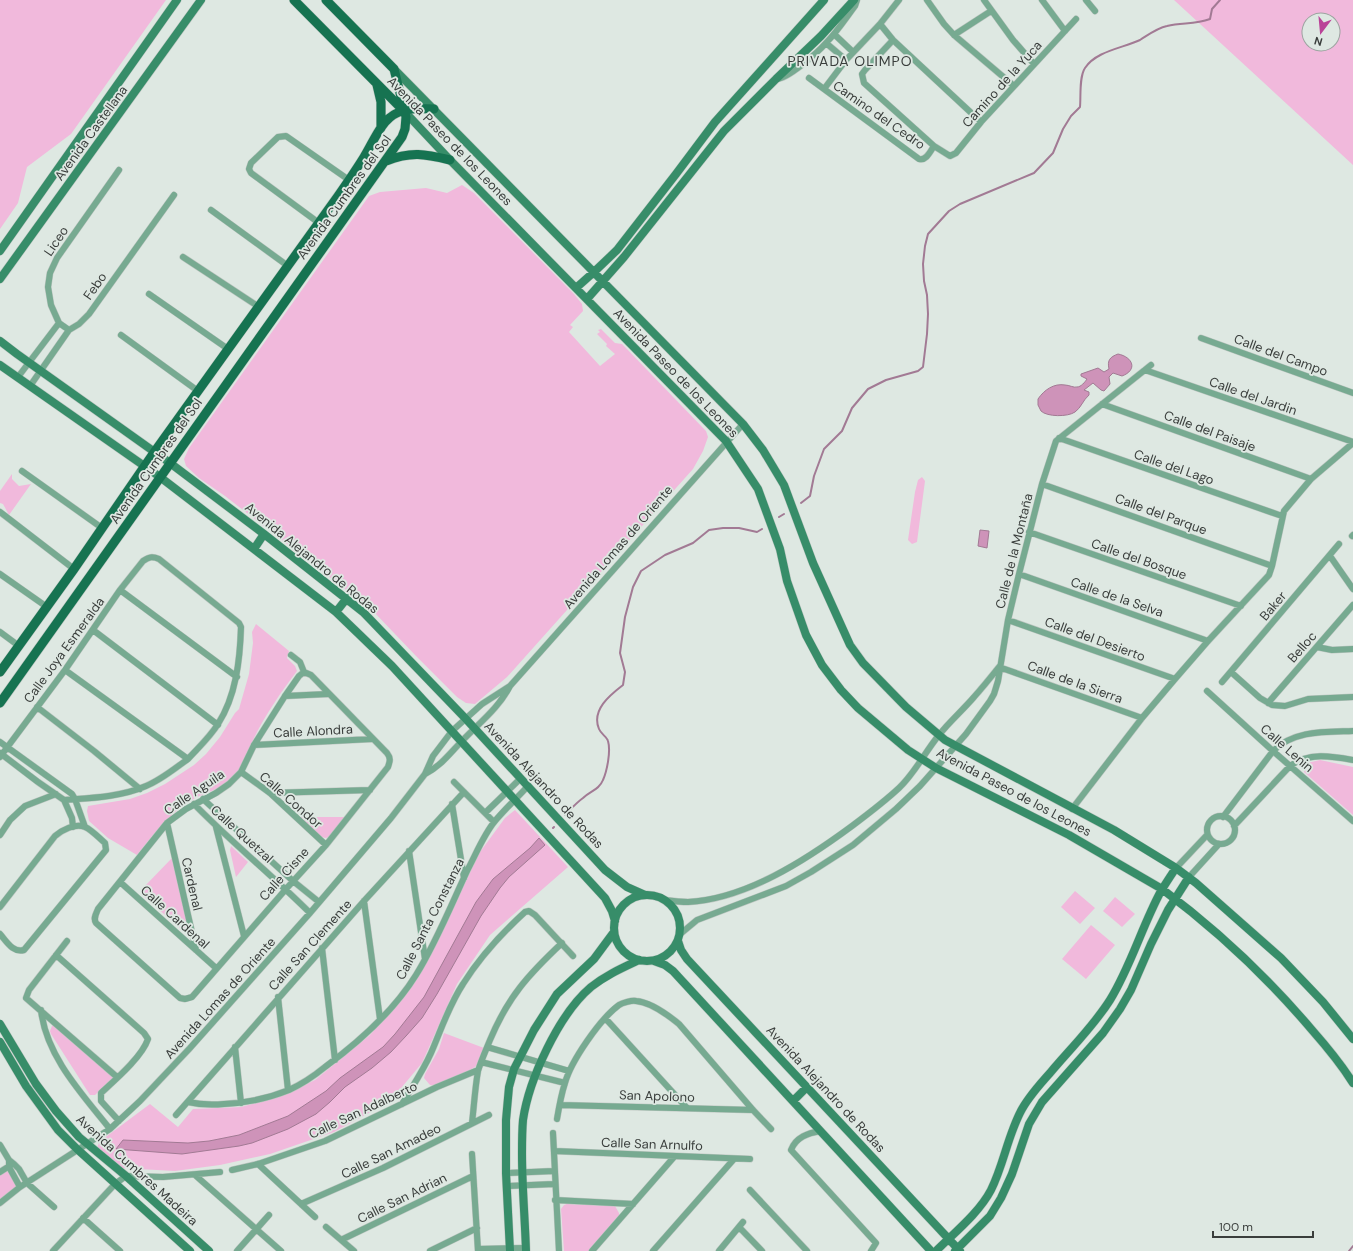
<svg xmlns="http://www.w3.org/2000/svg" width="1353" height="1251" font-family="'DM Sans',sans-serif">
<style>
.green{fill:#f1b9dc;fill-rule:evenodd}
.water{fill:#ce93b9;stroke:#a27a94}
.lines{fill:none;stroke-linecap:round;stroke-linejoin:round}
.stream{stroke:#a27a94;stroke-width:2}
.street-casing{stroke:#bdc6c1;stroke-width:7}
.secondary-casing{stroke:#bdc6c1;stroke-width:9}
.primary-casing{stroke:#bdc6c1;stroke-width:10}
.street{stroke:#77aa91;stroke-width:6}
.secondary{stroke:#378d69;stroke-width:8}
.primary{stroke:#167351;stroke-width:9}
.labels{text-anchor:middle;dominant-baseline:central;stroke-width:3.5;stroke-linejoin:round;paint-order:stroke}
.street-label{font-size:13px;fill:#3a3e3c;stroke:#dee8e2}
.neighbourhood-label{font-size:14px;letter-spacing:1px;fill:#3a3e3c;stroke:#dee8e2}
</style>
<rect width="100%" height="100%" fill="#dee8e2"/>
<path class="green" d="M 0,0 L 166,0 L 71,134 L 27,167 L 18,203 L 0,229 Z
M 1174,0 L 1353,0 L 1353,165 L 1199,23 ZM 1309,20 L 1333,20 L 1333,44 L 1309,44 Z
M 462,185 L 474,193 L 574,294 L 582,304 L 583,311 L 570,325 L 573,327 L 569,332 L 600,366 L 615,354 L 606,346 L 607,344 L 597,334 L 600,332 L 598,330 L 601,329 L 615,343 L 622,344 L 625,347 L 706,431 L 708,437 L 703,451 L 693,469 L 507,677 L 475,704 L 466,703 L 457,697 L 416,656 L 373,611 L 225,496 L 199,478 L 186,466 L 184,459 L 189,448 L 369,196 L 380,192 L 426,188 L 447,193 Z
M 12,474 L 12,479 L 19,486 L 31,484 L 9,515 L 3,504 L 0,503 L 0,491 Z
M 922,477 L 925,481 L 917,542 L 912,544 L 908,540 L 915,492 L 918,480 Z
M 256,624 L 289,651 L 287,658 L 295,666 L 297,671 C 281,692 266,714 254,738 C 248,750 244,768 233,778 C 221,790 204,792 190,801 C 168,815 153,835 137,855 L 108,838 L 89,821 L 87,811 L 88,806 L 130,799 L 147,793 L 165,784 L 194,765 L 206,754 L 220,737 L 235,713 L 239,709 L 249,674 L 253,643 L 252,632 Z
M 1320,760 L 1353,767 L 1353,815 L 1304,772 L 1307,763 Z
M 515,810 L 568,867 L 490,935 L 457,984 L 422,1063 L 397,1093 L 369,1113 L 334,1132 L 270,1154 L 220,1165 L 175,1171 L 120,1168 L 97,1149 L 99,1142 L 150,1104 L 178,1127 L 193,1109 L 241,1107 L 282,1096 L 315,1080 L 370,1035 L 415,982 L 430,956 L 480,852 L 505,818 Z
M 300,817 L 348,817 L 330,836 L 326,838 L 321,837 Z
M 231,846 L 248,862 L 236,877 L 230,850 Z
M 172,858 L 188,922 L 188,924 L 184,929 L 181,929 L 141,894 L 143,888 Z
M 1075,891 L 1095,908 L 1080,924 L 1061,907 Z
M 1115,897 L 1135,914 L 1122,927 L 1103,911 Z
M 1091,925 L 1115,945 L 1086,979 L 1062,959 Z
M 56,1023 L 114,1077 L 95,1095 L 90,1095 L 51,1034 L 50,1031 L 52,1026 Z
M 444,1033 L 484,1048 L 478,1064 L 475,1067 C 464,1073 442,1087 430,1085 L 424,1078 L 425,1074 L 439,1049 Z
M 9,1167 L 20,1187 L 0,1203 L 0,1174 Z
M 567,1204 L 615,1206 L 619,1213 L 619,1216 L 589,1251 L 564,1251 L 561,1209 L 564,1205 Z"/>
<path class="water" d="M 1118,354 C 1133,357 1138,370 1122,376 L 1113,373 L 1109,377 L 1110,384 L 1104,391 L 1101,390 L 1093,383 L 1084,390 L 1089,392 L 1089,395 C 1083,400 1081,408 1075,412 C 1068,417 1047,417 1041,411 L 1038,405 L 1038,399 C 1044,390 1054,383 1065,385 C 1069,385 1074,388 1077,387 C 1081,387 1085,382 1087,379 L 1081,376 L 1081,374 L 1098,368 L 1104,372 L 1109,369 C 1107,360 1110,357 1118,354 Z
M 980,530 L 989,531 L 987,548 L 978,546 Z
M 539,838 L 545,845 L 509,877 L 500,888 L 481,916 L 437,994 L 422,1018 L 406,1036 L 391,1052 L 372,1068 L 345,1087 L 330,1102 L 316,1114 L 288,1129 L 252,1143 L 239,1146 L 182,1154 L 116,1149 L 123,1140 L 188,1143 L 209,1141 L 239,1135 L 288,1116 L 326,1091 L 340,1078 L 383,1047 L 395,1034 L 424,997 L 476,902 L 493,879 L 530,848 Z"/>
<g class="lines">
<path class="stream" d="M 801,503 L 810,496 L 814,476 L 824,449 L 842,431 L 852,408 L 868,389 L 886,380 L 918,371 L 923,367 L 927,334 L 928,314 L 927,295 L 924,281 L 923,264 L 925,246 L 928,234 L 949,211 L 960,204 L 1034,173 L 1053,153 L 1063,129 L 1071,116 L 1080,107 C 1081,96 1079,77 1085,68 C 1096,51 1123,48 1140,40 C 1148,35 1157,28 1167,26 C 1182,22 1194,25 1210,19 L 1212,9 L 1220,0
M 779,517 L 784,514
M 565,815 C 571,809 576,803 583,798 C 590,791 599,790 603,780 C 607,771 611,751 608,741 C 607,737 601,734 599,729 C 591,710 610,695 623,685 L 625,672 L 620,653 L 625,617 L 633,587 L 641,571 L 665,555 L 693,543 L 709,530 L 723,528 L 739,528 L 757,532 L 762,529
M 553,828 L 554,827
M 1349,1251 L 1353,1246"/>
<defs>
<path id="street" d="M 927,0 L 944,24 L 954,35 L 1014,86
M 984,0 L 1013,40 L 1034,64
M 1042,0 L 1065,31
M 1086,0 L 1095,11
M 880,24 L 893,40 L 981,122
M 834,34 L 853,52
M 954,35 L 991,11
M 893,40 L 865,70 L 862,74 L 864,83 L 934,146 L 950,156 L 956,153 L 981,122 L 1076,19
M 826,43 L 846,60
M 809,78 L 919,159 C 926,161 930,152 934,146
M 776,79 C 787,80 818,52 826,43 C 837,32 846,18 855,6 L 857,0
M 824,89 L 846,60 L 880,24 L 899,0
M 211,210 L 288,266
M 319,223 L 251,173 L 249,169 L 251,163 L 278,137 L 286,136 L 349,180
M 183,257 L 259,307
M 149,294 L 228,349
M 69,330 L 59,323 L 51,305 L 48,287 L 50,273 L 57,258 L 119,170
M 121,335 L 198,391
M 1201,338 L 1353,393
M 1145,370 L 1353,442
M 18,377 L 59,323
M 30,386 L 69,330 L 79,324 L 89,314 L 174,195
M 1102,404 L 1311,479
M 1059,438 L 1282,516
M 22,471 L 102,528
M 1042,484 L 1272,566
M 0,512 L 74,569
M 1029,532 L 1241,606
M 1352,536 L 1353,535
M 1330,556 L 1353,589
M 0,574 L 47,607
M 1019,574 L 1208,641
M 120,590 L 237,677
M 1008,620 L 1175,679
M 93,630 L 218,725
M 0,632 L 19,646
M 1317,647 L 1332,650 L 1353,649
M 291,655 L 300,662 L 304,672
M 999,667 L 1142,718
M 304,672 L 311,675 L 387,753 C 391,758 390,761 388,767 L 326,845 L 286,889 L 192,997 L 185,999 L 180,998 L 96,923 C 93,918 96,914 98,909 L 167,823 L 186,809 L 216,793 L 229,784 L 241,772 L 254,745 L 285,696 L 299,676 Z
M 1231,672 L 1260,698 L 1272,705 L 1285,706 L 1308,699 L 1353,697
M 1222,682 L 1339,544
M 1207,691 L 1273,751 L 1353,821
M 285,696 L 328,694
M 1268,703 L 1353,605
M 37,707 L 94,751 L 140,789
M 0,742 L 72,794 L 75,799 L 85,827
M 254,745 L 372,739
M 0,753 L 38,782 L 64,800 L 72,818 L 73,827
M 0,757 L 65,670 L 120,590 L 143,561 C 149,557 152,556 159,559 L 239,623 L 241,627 C 240,660 236,696 218,724 C 210,737 198,748 188,759 L 65,670
M 241,772 L 270,793 L 326,845
M 425,774 C 441,766 450,753 462,741 C 479,723 498,709 510,686 L 743,424
M 454,782 L 494,822
M 270,793 L 370,790
M 203,799 L 293,881 L 319,902
M 64,800 C 90,798 121,797 146,786 C 161,780 174,769 188,759
M 194,804 C 231,842 272,875 310,913
M 452,804 L 464,878
M 1072,809 L 1142,718 L 1175,679 L 1208,641 L 1269,575 L 1272,566 L 1284,511 L 1311,479 L 1353,443
M 485,813 L 521,778
M1207 830a14 14 0 1 1 28 0a14 14 0 1 1-28 0Z
M 1223,817 L 1273,751 C 1294,730 1325,732 1353,731
M 167,823 L 196,950
M 1234,826 L 1290,766 C 1309,752 1331,756 1353,760
M 216,827 L 244,936
M 0,835 L 10,820 L 25,806 L 56,794
M 409,851 L 425,959
M 1176,868 L 1207,835
M 1189,877 L 1219,844
M 120,882 L 216,968
M 664,900 C 672,901 680,902 688,902 C 746,899 806,860 852,826 C 868,814 884,802 899,788 C 915,773 925,752 939,735 C 950,721 963,710 974,697 C 983,687 991,677 999,667
M 364,901 L 380,1019
M 0,907 L 55,836 C 62,830 75,823 85,827 C 92,830 99,838 105,843 L 106,850 L 24,950 C 13,953 7,942 0,934
M 679,935 L 697,920 L 786,886 L 811,872 L 853,845 L 896,809 L 920,786 L 966,734 L 990,701 L 994,694 L 998,681 L 1008,620 L 1019,574 L 1042,484 L 1056,441 L 1151,365
M 67,941 L 29,990 L 26,998 L 117,1077
M 322,948 L 335,1060
M 56,955 L 144,1033 L 148,1039 C 142,1057 115,1080 101,1093 L 101,1101 L 119,1121
M 278,997 L 288,1090
M 41,1010 C 46,1056 82,1094 110,1129
M 605,1018 L 687,1108
M 235,1047 L 241,1103
M 487,1047 L 569,1071
M 481,1062 L 565,1083
M 188,1102 C 201,1105 212,1105 224,1104 C 246,1103 269,1098 289,1090 C 302,1084 314,1076 325,1067 C 359,1042 393,1012 416,975 C 436,943 452,903 468,869 C 476,854 484,834 495,821 C 505,809 517,798 528,786
M 402,1104 C 412,1087 423,1071 431,1053 C 441,1030 449,1005 463,984 C 480,957 501,934 525,912 L 529,911 L 535,915 L 573,956
M 560,1105 L 753,1110
M 176,1115 L 364,901 L 464,792
M 557,1119 C 559,1107 561,1095 565,1083 C 571,1061 600,1019 619,1005 C 622,1003 632,1000 636,1001 C 651,1002 668,1015 679,1024 L 753,1110 L 771,1129
M 472,1123 C 474,1106 475,1088 478,1071 C 481,1061 486,1050 490,1040 C 508,997 528,975 562,943
M 821,1131 C 808,1133 796,1137 791,1150 L 876,1243 L 871,1251
M 553,1133 L 559,1251
M 0,1145 L 9,1160 L 14,1164 L 19,1169 L 27,1183 L 54,1207
M 554,1151 L 750,1159
M 472,1154 L 478,1251
M 9,1160 L 9,1167 L 20,1187
M 258,1164 L 315,1217
M 232,1170 L 258,1164 L 325,1141 L 437,1087 L 478,1070
M 0,1172 L 11,1165
M 506,1173 L 554,1171
M 195,1175 L 281,1251
M 507,1186 L 554,1184
M 750,1190 L 807,1251
M 555,1200 L 633,1204
M 0,1203 L 20,1187 L 110,1129 L 140,1101 L 190,1048 L 310,913 L 391,818 L 425,774 L 433,756 L 452,731 L 482,704 L 510,686
M 301,1204 L 383,1168 L 489,1115
M 83,1218 L 120,1251
M 326,1227 L 354,1251
M 739,1227 L 762,1251
M 341,1240 L 473,1176
M 478,1249 L 526,1248
M 53,1251 L 115,1184 L 126,1176 L 163,1177 L 220,1172
M 237,1251 L 269,1215
M 430,1251 L 477,1228
M 592,1251 L 674,1157
M 653,1251 L 734,1159
M 719,1251 L 743,1222"/>
<path id="secondary" d="M 394,69 L 743,424 L 763,450 L 784,485 L 813,563 L 850,645 L 863,663 L 906,707 L 945,740 L 1114,830 L 1176,868 L 1196,883 L 1281,958 L 1323,1002 L 1353,1039
M 404,111 L 450,160 L 726,441 L 758,489 L 780,549 L 787,581 L 806,635 L 822,665 L 841,690 L 858,708 L 908,750 L 936,768 L 1069,835 L 1162,889 C 1217,930 1268,978 1312,1030 C 1327,1047 1341,1064 1353,1083
M 0,251 L 177,0
M 0,279 L 201,0
M 576,288 L 594,272 L 617,250 L 676,174 L 715,122 L 824,0
M 587,299 L 624,257 L 724,131 L 776,79 L 821,36 L 854,0
M 0,341 L 17,354 L 170,463 L 264,534 L 363,612 L 465,718 L 605,870 L 627,887 L 645,895
M 0,365 L 160,477 L 336,612 L 392,666 L 605,898 L 612,911 L 615,921
M 254,549 L 264,534
M 336,612 L 347,598
M614 928a33 33 0 1 1 66 0a33 33 0 1 1-66 0Z
M 678,941 L 681,950 L 687,959 L 960,1251
M 654,961 L 665,965 L 673,971 L 931,1251
M 0,1024 L 36,1084 L 56,1111 L 79,1137 L 126,1176 L 209,1251
M 0,1042 L 26,1086 L 58,1130 L 77,1149 L 190,1251
M 793,1101 L 807,1087
M 510,1251 L 506,1173 L 506,1120 L 509,1087 L 514,1069 L 534,1030 L 557,994 L 594,959 L 614,932
M 526,1251 C 525,1219 522,1186 522,1154 C 522,1143 522,1131 523,1120 C 529,1079 559,1014 591,987 C 606,975 622,968 639,960
M 936,1251 C 954,1233 979,1213 991,1190 C 1004,1164 1008,1134 1022,1109 C 1030,1095 1040,1084 1050,1073 C 1070,1049 1093,1027 1110,1000 C 1131,966 1142,926 1161,891 C 1166,883 1171,875 1176,868
M 955,1251 L 990,1216 L 1001,1198 L 1012,1174 L 1029,1124 L 1042,1102 L 1103,1033 L 1120,1009 L 1131,990 L 1151,944 L 1168,910 L 1189,877"/>
<path id="primary" d="M 294,0 L 403,110
M 377,85 L 381,102 L 381,128
M 386,161 C 411,151 425,154 450,160
M 0,672 L 74,569 L 155,451 L 338,196 C 347,183 356,170 364,157 C 373,143 381,120 397,113 C 407,107 422,109 434,109
M 0,703 L 402,137 L 405,129 L 406,117 L 394,69 L 326,0"/>
</defs>
<use href="#street" class="street-casing"/>
<use href="#secondary" class="secondary-casing"/>
<use href="#primary" class="primary-casing"/>
<use href="#street" class="street"/>
<use href="#secondary" class="secondary"/>
<use href="#primary" class="primary"/>
</g>
<g class="labels">
<g class="street-label">
<text transform="translate(1002 84) rotate(-48)">Camino de la Yuca</text>
<text transform="translate(879 115) rotate(35)">Camino del Cedro</text>
<text transform="translate(91 133) rotate(-54)">Avenida Castellana</text>
<text transform="translate(450 141) rotate(46)">Avenida Paseo de los Leones</text>
<text transform="translate(344 197) rotate(-54)">Avenida Cumbres del Sol</text>
<text transform="translate(56 241) rotate(-56)">Liceo</text>
<text transform="translate(95 286) rotate(-55)">Febo</text>
<text transform="translate(1281 355) rotate(20)">Calle del Campo</text>
<text transform="translate(676 373) rotate(46)">Avenida Paseo de los Leones</text>
<text transform="translate(1253 396) rotate(19)">Calle del Jardin</text>
<text transform="translate(1210 431) rotate(20)">Calle del Paisaje</text>
<text transform="translate(156 461) rotate(-55)">Avenida Cumbres del Sol</text>
<text transform="translate(1174 467) rotate(19)">Calle del Lago</text>
<text transform="translate(1161 514) rotate(20)">Calle del Parque</text>
<text transform="translate(618 547) rotate(-49)">Avenida Lomas de Oriente</text>
<text transform="translate(1014 551) rotate(-76)">Calle de la Montaña</text>
<text transform="translate(312 558) rotate(39)">Avenida Alejandro de Rodas</text>
<text transform="translate(1139 559) rotate(19)">Calle del Bosque</text>
<text transform="translate(1117 597) rotate(19)">Calle de la Selva</text>
<text transform="translate(1273 606) rotate(-50)">Baker</text>
<text transform="translate(1095 639) rotate(20)">Calle del Desierto</text>
<text transform="translate(1302 647) rotate(-49)">Belloc</text>
<text transform="translate(64 650) rotate(-54)">Calle Joya Esmeralda</text>
<text transform="translate(1075 682) rotate(20)">Calle de la Sierra</text>
<text transform="translate(313 731) rotate(-3)">Calle Alondra</text>
<text transform="translate(1287 748) rotate(41)">Calle Lenin</text>
<text transform="translate(544 785) rotate(47)">Avenida Alejandro de Rodas</text>
<text transform="translate(194 792) rotate(-34)">Calle Aguila</text>
<text transform="translate(1014 792) rotate(28)">Avenida Paseo de los Leones</text>
<text transform="translate(291 800) rotate(41)">Calle Condor</text>
<text transform="translate(242 834) rotate(42)">Calle Quetzal</text>
<text transform="translate(284 874) rotate(-48)">Calle Cisne</text>
<text transform="translate(192 884) rotate(77)">Cardenal</text>
<text transform="translate(175 917) rotate(42)">Calle Cardenal</text>
<text transform="translate(430 919) rotate(-63)">Calle Santa Constanza</text>
<text transform="translate(310 945) rotate(-48)">Calle San Clemente</text>
<text transform="translate(220 998) rotate(-48)">Avenida Lomas de Oriente</text>
<text transform="translate(826 1089) rotate(47)">Avenida Alejandro de Rodas</text>
<text transform="translate(657 1096) rotate(2)">San Apolono</text>
<text transform="translate(363 1110) rotate(-25)">Calle San Adalberto</text>
<text transform="translate(652 1144) rotate(2)">Calle San Arnulfo</text>
<text transform="translate(391 1151) rotate(-26)">Calle San Amadeo</text>
<text transform="translate(137 1170) rotate(42)">Avenida Cumbres Madeira</text>
<text transform="translate(402 1198) rotate(-26)">Calle San Adrian</text>
</g>
<g class="neighbourhood-label">
<text x="850" y="61">PRIVADA OLIMPO</text>
</g>
</g>
<g transform="translate(1321 32) rotate(196)"><circle r="19" fill="#dee8e2" stroke="#9ca4a0"/>
<path d="M0-3L7 15L0 10L-7 15Z" fill="#ba4398"/>
<text y="-6" font-size="11" font-weight="bold" text-anchor="middle" fill="#3a3e3c">N</text>
</g>
<path d="M1213 1231v6h100v-6" fill="none" stroke="#3a3e3c" stroke-width="2"/>
<text x="1219" y="1231" font-size="12" fill="#3a3e3c" stroke="#dee8e2" stroke-width="3" paint-order="stroke">100 m</text>
</svg>
